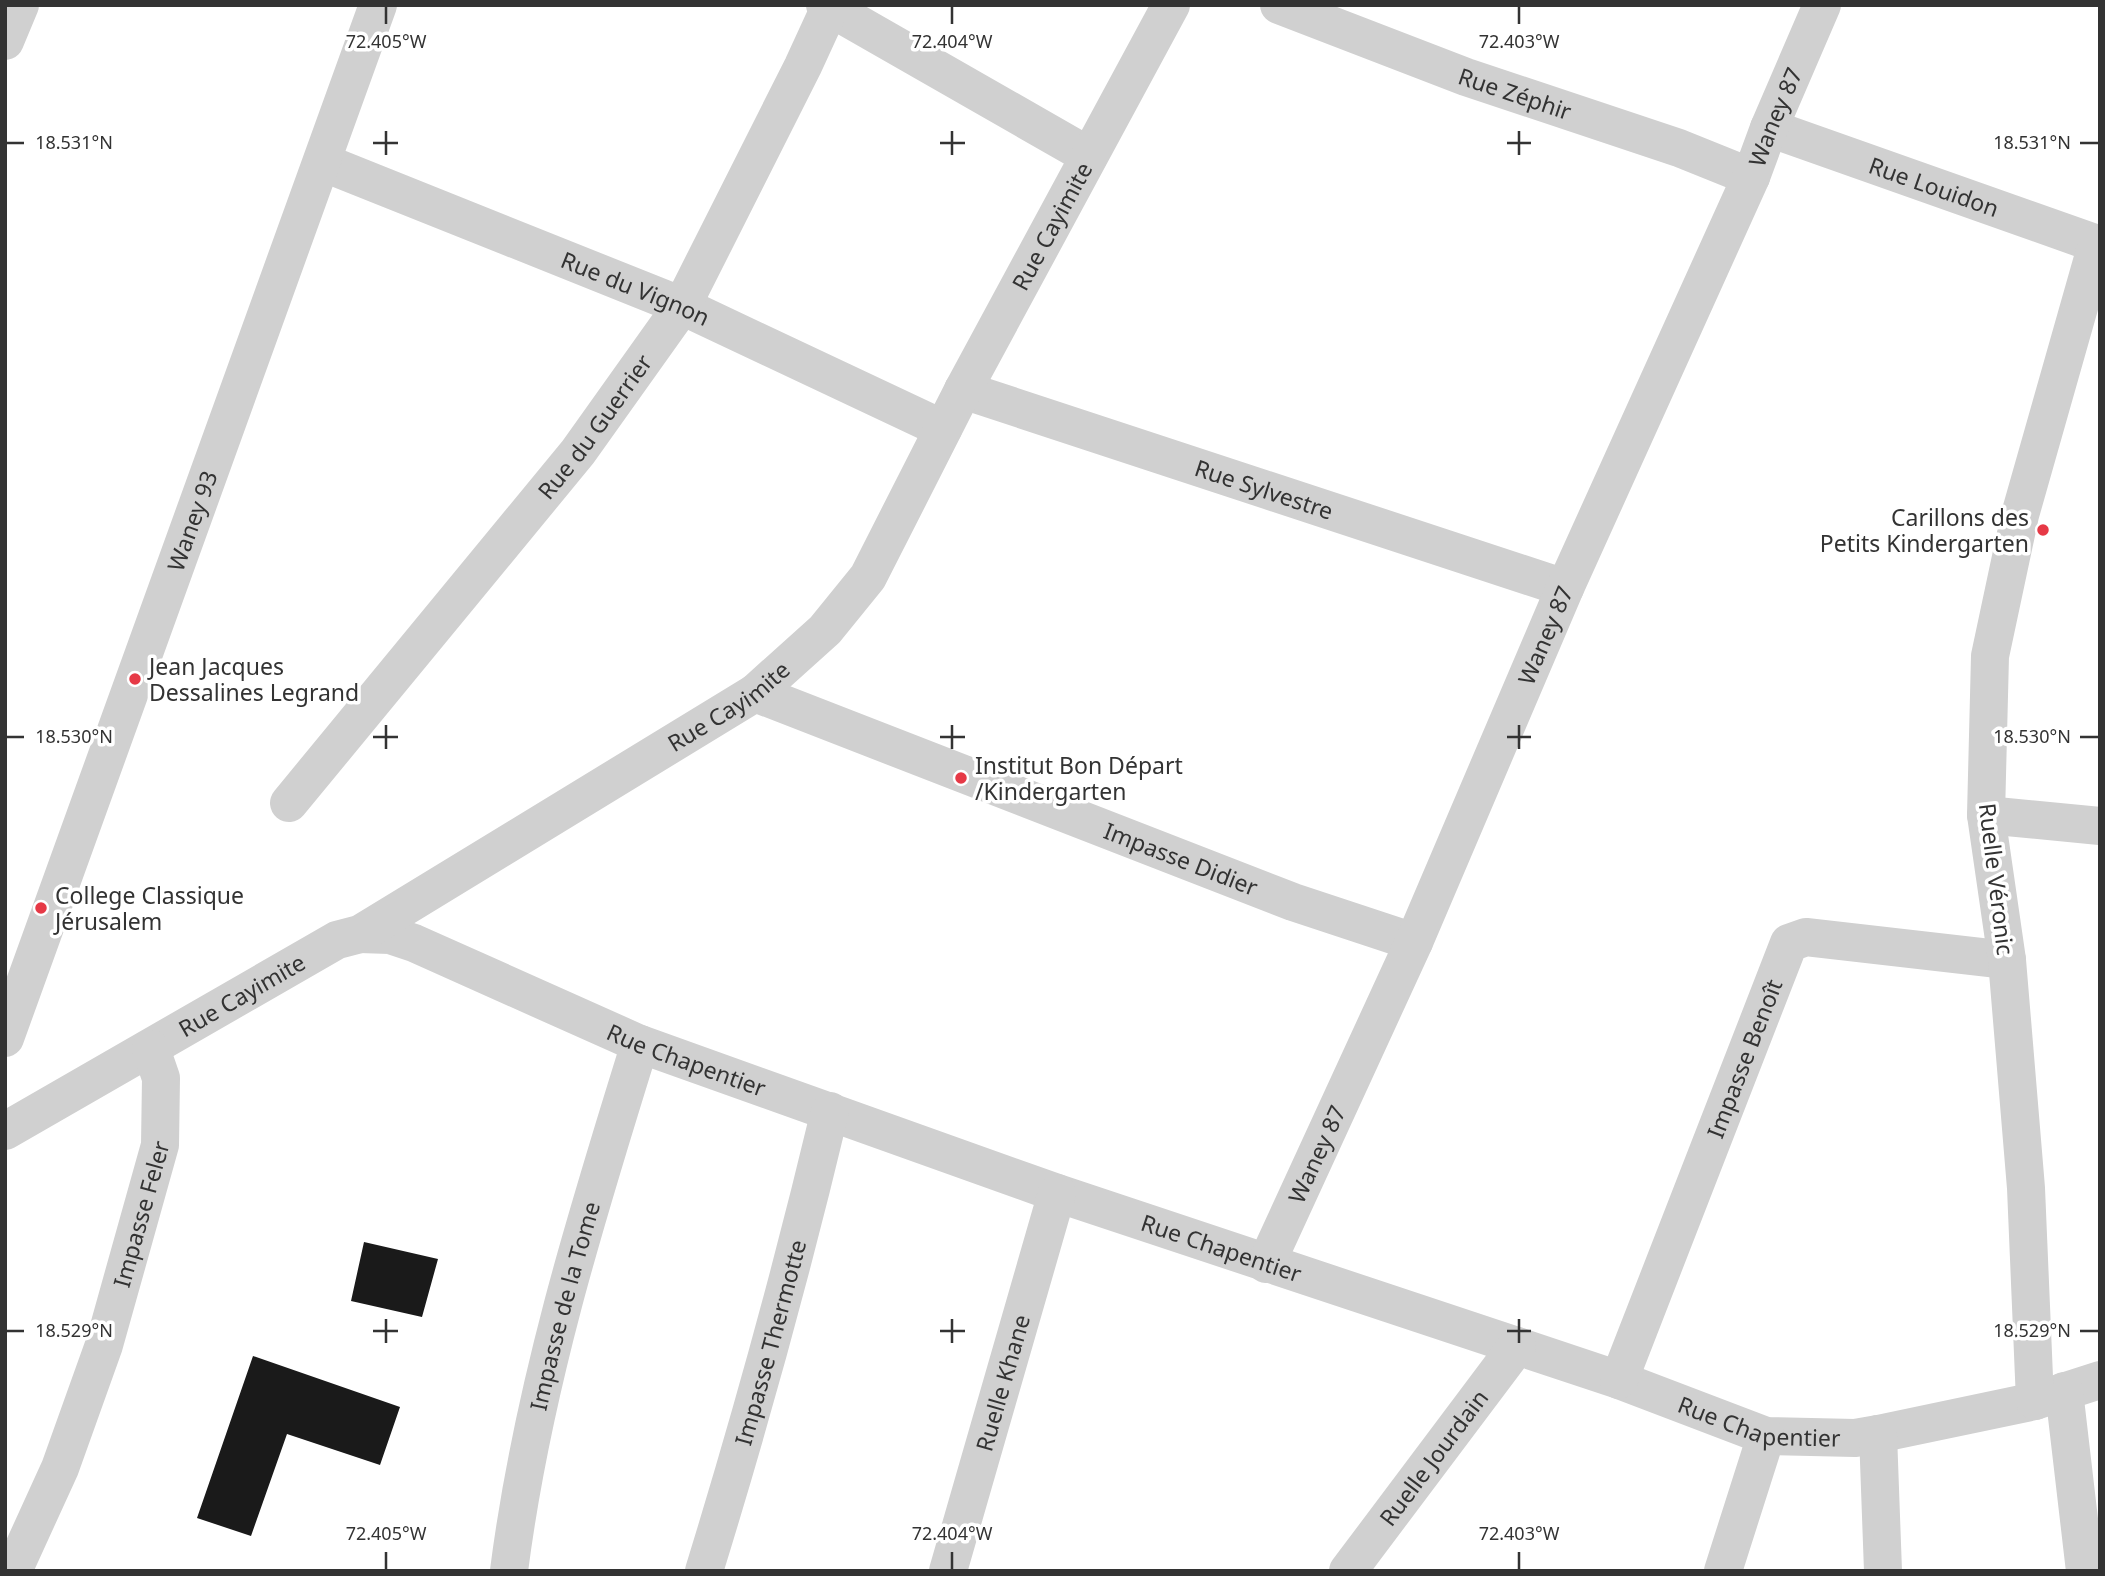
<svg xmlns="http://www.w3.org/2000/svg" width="2105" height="1576" font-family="'Noto Sans',sans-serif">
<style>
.building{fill:#1a1a1a}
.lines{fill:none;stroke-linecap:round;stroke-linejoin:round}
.minor{stroke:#d0d0d0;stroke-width:38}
.ticks{fill:none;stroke:#333;stroke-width:2.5}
.poi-dot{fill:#e63946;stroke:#fff;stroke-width:2.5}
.labels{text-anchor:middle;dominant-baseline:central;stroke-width:7;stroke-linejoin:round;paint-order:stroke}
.street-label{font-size:23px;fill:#333;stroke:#fff}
.poi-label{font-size:23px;fill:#333;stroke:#fff;text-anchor:start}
.ticks-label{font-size:18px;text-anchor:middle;fill:#333;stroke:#fff;stroke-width:7;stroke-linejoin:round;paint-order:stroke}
</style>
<rect width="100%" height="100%" fill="#fff"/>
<path class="building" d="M 364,1242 L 438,1259 L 422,1317 L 351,1301 Z
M 253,1356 L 400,1407 L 380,1465 L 287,1434 L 251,1536 L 197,1518 Z"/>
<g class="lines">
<g class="minor">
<path d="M 825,5 L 1089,156"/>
<path id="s1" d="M 1279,5 L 1466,77 L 1679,148 L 1751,177"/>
<path d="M 5,41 L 20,5"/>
<path id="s2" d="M 1769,128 L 2100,245"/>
<path id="s3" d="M 322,162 L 682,306 L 943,429"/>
<path id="s4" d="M 963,390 L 1565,588"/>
<path id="s5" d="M 755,693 L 1293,902 L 1414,942"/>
<path id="s6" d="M 289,803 L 578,452 L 682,306 L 803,66 L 831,5"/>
<path d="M 1986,815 L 2100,826"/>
<path id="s7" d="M 360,934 L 390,935 L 414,943 L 640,1044 L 1057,1193 L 1619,1380 L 1766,1436 L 1855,1438 L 1878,1434 L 2035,1401 L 2100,1380"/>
<path id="s8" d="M 5,1038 L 378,5"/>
<path id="s9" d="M 5,1131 L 337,940 L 360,934 L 755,693 L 825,630 L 868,577 L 963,390 L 1171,5"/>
<path id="s10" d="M 1266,1264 L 1414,942 L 1565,588 L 1751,177 L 1769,128 L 1822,5"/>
<path id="s11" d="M 1619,1380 L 1789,943 L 1806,937 L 2007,960"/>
<path d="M 2064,1391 L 2085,1571"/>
<path d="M 2035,1401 L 2026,1188 L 2007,960 L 1986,815 L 1990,656 L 2020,515 L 2097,244"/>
<path d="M 1878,1434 L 1883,1571"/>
<path id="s12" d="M 13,1571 L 60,1468 L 104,1345 L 160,1145 L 161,1078 L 151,1049"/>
<path id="s13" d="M 509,1571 C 532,1391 586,1217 640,1044"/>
<path id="s14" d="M 704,1571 C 751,1419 793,1266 830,1111"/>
<path id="s15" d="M 948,1571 L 1057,1193"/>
<path id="s16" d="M 1348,1571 L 1517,1346"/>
<path d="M 1723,1571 L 1766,1436"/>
</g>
</g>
<path class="ticks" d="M 386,7 L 386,24M 952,7 L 952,24M 1519,7 L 1519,24M 386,131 L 386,155M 952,131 L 952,155M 1519,131 L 1519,155M 7,143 L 24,143M 373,143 L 398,143M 940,143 L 965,143M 1507,143 L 1531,143M 2080,143 L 2098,143M 386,725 L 386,749M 952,725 L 952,749M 1519,725 L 1519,749M 7,737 L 24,737M 373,737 L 398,737M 940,737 L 965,737M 1507,737 L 1531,737M 2080,737 L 2098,737M 386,1319 L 386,1343M 952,1319 L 952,1343M 1519,1319 L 1519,1343M 7,1331 L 24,1331M 373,1331 L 398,1331M 940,1331 L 965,1331M 1507,1331 L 1531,1331M 2080,1331 L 2098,1331M 386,1552 L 386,1569M 952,1552 L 952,1569M 1519,1552 L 1519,1569"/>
<g class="poi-dot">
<circle cx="2043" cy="530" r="7"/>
<circle cx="135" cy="679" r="7"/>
<circle cx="961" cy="778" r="7"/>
<circle cx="41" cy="908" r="7"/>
</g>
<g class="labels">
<g class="street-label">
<text stroke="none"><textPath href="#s1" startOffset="252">Rue Zéphir</textPath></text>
<text stroke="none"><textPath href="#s10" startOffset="1255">Waney 87</textPath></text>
<text stroke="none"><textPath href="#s2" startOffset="175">Rue Louidon</textPath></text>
<text stroke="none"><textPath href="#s9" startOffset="1428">Rue Cayimite</textPath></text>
<text stroke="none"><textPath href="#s3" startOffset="338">Rue du Vignon</textPath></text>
<text stroke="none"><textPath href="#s6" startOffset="485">Rue du Guerrier</textPath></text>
<text stroke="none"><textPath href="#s4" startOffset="317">Rue Sylvestre</textPath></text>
<text stroke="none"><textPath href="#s8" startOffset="550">Waney 93</textPath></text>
<text stroke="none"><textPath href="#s10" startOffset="688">Waney 87</textPath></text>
<text stroke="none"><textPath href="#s9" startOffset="840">Rue Cayimite</textPath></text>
<text stroke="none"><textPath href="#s5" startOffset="457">Impasse Didier</textPath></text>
<text transform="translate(1997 879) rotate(83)">Ruelle Véronic</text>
<text stroke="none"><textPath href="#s9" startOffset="273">Rue Cayimite</textPath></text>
<text stroke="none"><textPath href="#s11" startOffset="345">Impasse Benoît</textPath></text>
<text stroke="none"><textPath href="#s7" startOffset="352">Rue Chapentier</textPath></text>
<text stroke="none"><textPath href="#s10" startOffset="121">Waney 87</textPath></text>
<text stroke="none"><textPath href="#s12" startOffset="380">Impasse Feler</textPath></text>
<text stroke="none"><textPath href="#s7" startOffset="919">Rue Chapentier</textPath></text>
<text stroke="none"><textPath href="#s13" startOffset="271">Impasse de la Tome</textPath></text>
<text stroke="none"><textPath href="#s14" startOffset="238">Impasse Thermotte</textPath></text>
<text stroke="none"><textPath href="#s15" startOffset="196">Ruelle Khane</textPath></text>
<text stroke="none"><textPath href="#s7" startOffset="1486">Rue Chapentier</textPath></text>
<text stroke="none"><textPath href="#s16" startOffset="142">Ruelle Jourdain</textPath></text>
</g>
<g class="poi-label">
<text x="2029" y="517" text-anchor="end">Carillons des<tspan x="2029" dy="26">Petits Kindergarten</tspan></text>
<text x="149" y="666">Jean Jacques<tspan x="149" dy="26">Dessalines Legrand</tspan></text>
<text x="975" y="765">Institut Bon Départ<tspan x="975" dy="26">/Kindergarten</tspan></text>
<text x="55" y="895">College Classique<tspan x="55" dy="26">Jérusalem</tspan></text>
</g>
</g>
<g class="ticks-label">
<text x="386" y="48">72.405°W</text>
<text x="952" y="48">72.404°W</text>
<text x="1519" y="48">72.403°W</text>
<text x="74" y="149">18.531°N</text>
<text x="2032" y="149">18.531°N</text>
<text x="74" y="743">18.530°N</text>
<text x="2032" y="743">18.530°N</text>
<text x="74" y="1337">18.529°N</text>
<text x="2032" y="1337">18.529°N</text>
<text x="386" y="1540">72.405°W</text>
<text x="952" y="1540">72.404°W</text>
<text x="1519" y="1540">72.403°W</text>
</g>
<rect width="2105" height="1576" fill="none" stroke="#333333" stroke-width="14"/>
</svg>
